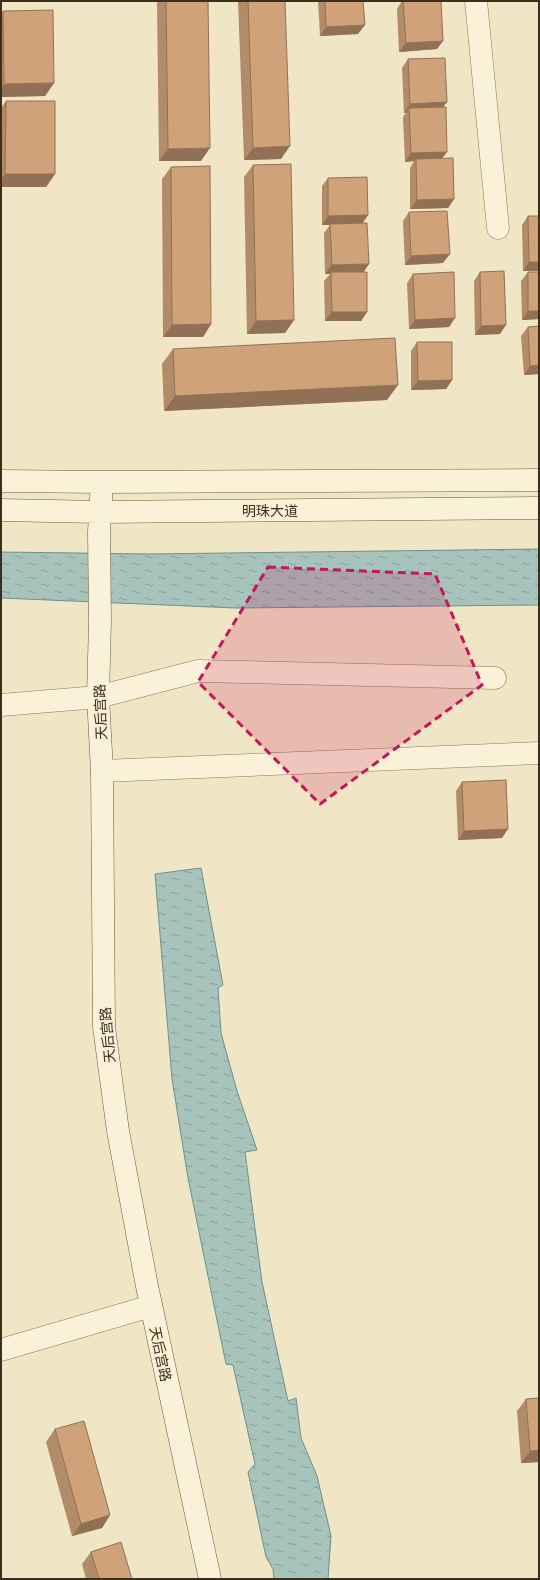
<svg xmlns="http://www.w3.org/2000/svg" width="540" height="1580" font-family="'Playfair Display','Noto Sans SC',serif">
<style>
.water{fill:url(#water-ripples);stroke:#6c928b}
.lines{fill:none;stroke-linecap:round;stroke-linejoin:round}
.street-casing{stroke:#8b775a;stroke-width:23}
.secondary-casing{stroke:#6d583d;stroke-width:23}
.street{stroke:#faf2d8;stroke-width:22}
.secondary{stroke:#faf2d8;stroke-width:22}
.wall{fill:#b28b68}
.shaded-wall{fill:#917155}
.building{fill:#cfa279;stroke:#917155}
.marked{fill:#c2185b;fill-opacity:0.2;stroke:#c2185b;stroke-width:3;stroke-dasharray:8 5;stroke-linejoin:round}
.labels{text-anchor:middle;dominant-baseline:central;stroke-width:3.5;stroke-linejoin:round;paint-order:stroke}
.street-label{font-size:14px;fill:#3b2e1e;stroke:#f7efd4}
</style>
<defs>
<pattern id="water-ripples" width="26" height="14" patternUnits="userSpaceOnUse"><rect width="26" height="14" fill="#a6c3bc"/><path d="M2 4q2-2 4 0t4 0M15 11q2-2 4 0t4 0" fill="none" stroke="#889f98"/></pattern>
</defs>
<rect width="100%" height="100%" fill="#f0e5c4"/>
<path class="water" d="M 539,549 L 539,605 L 235,608 L 1,598 L 1,552 L 150,554 Z
M 201,868 L 223,985 L 218,988 L 221,1033 L 237,1091 L 257,1150 L 245,1152 L 262,1282 L 288,1401 L 296,1398 L 301,1438 L 317,1476 L 331,1536 L 328,1579 L 274,1579 L 273,1569 L 266,1557 L 248,1472 L 255,1464 L 233,1365 L 226,1364 L 188,1178 L 172,1079 L 155,874 Z"/>
<g class="lines">
<defs>
<path id="street" d="M 476,1 L 498,228
M 1,705 L 98,697 L 198,671 L 495,678
M 102,771 L 539,753
M 1,1350 L 151,1306"/>
<path id="secondary" d="M 1,481 L 102,482 L 539,480
M 102,482 L 99,532 L 100,621 L 98,697 L 102,771 L 104,1027 L 118,1131 L 147,1286 L 210,1579
M 1,510 L 100,512 L 539,508"/>
</defs>
<use href="#street" class="street-casing"/>
<use href="#secondary" class="secondary-casing"/>
<use href="#street" class="street"/>
<use href="#secondary" class="secondary"/>
</g>
<path class="wall" d="M 158,1 L 208,1 L 201,161 L 159,161 L 157,3 Z
M 238,1 L 285,1 L 281,159 L 244,160 Z
M 318,1 L 363,1 L 358,34 L 320,36 Z
M 402,1 L 441,1 L 437,49 L 399,52 L 397,9 Z
M 3,11 L 54,83 L 45,96 L 1,97 L 1,13 Z
M 408,59 L 444,107 L 442,159 L 454,199 L 448,208 L 410,209 L 410,168 L 414,161 L 405,162 L 403,117 L 406,113 L 404,113 L 402,68 Z
M 6,101 L 55,174 L 46,187 L 1,187 L 1,108 Z
M 253,165 L 294,320 L 285,333 L 247,334 L 244,177 Z
M 171,167 L 211,324 L 203,337 L 163,337 L 162,179 Z
M 328,178 L 368,215 L 362,223 L 363,272 L 367,312 L 361,321 L 325,321 L 324,281 L 330,274 L 325,274 L 324,233 L 330,225 L 322,225 L 322,186 Z
M 409,212 L 443,263 L 405,265 L 403,221 Z
M 528,216 L 539,216 L 539,271 L 523,271 L 522,225 Z
M 480,272 L 500,334 L 475,335 L 474,281 Z
M 528,272 L 539,272 L 539,319 L 522,320 L 521,281 Z
M 413,274 L 449,327 L 409,329 L 407,283 Z
M 539,326 L 539,374 L 524,375 L 521,336 L 528,327 Z
M 417,342 L 452,380 L 446,389 L 411,390 L 411,351 Z
M 173,349 L 387,400 L 164,411 L 162,364 Z
M 462,782 L 502,838 L 458,840 L 456,791 Z
M 526,1399 L 539,1462 L 521,1463 L 517,1411 Z
M 55,1429 L 110,1515 L 102,1528 L 72,1536 L 46,1442 Z
M 91,1552 L 132,1579 L 86,1579 L 82,1564 Z"/>
<path class="shaded-wall" d="M 365,25 L 358,34 L 320,36 L 326,27 Z
M 443,41 L 437,49 L 399,52 L 406,43 Z
M 54,83 L 45,96 L 1,97 L 1,88 L 4,84 Z
M 447,102 L 440,111 L 409,108 L 406,113 L 404,113 L 410,104 Z
M 290,146 L 281,159 L 244,160 L 253,148 Z
M 210,148 L 201,161 L 159,161 L 168,149 Z
M 447,152 L 441,160 L 416,159 L 414,161 L 405,162 L 411,153 Z
M 5,174 L 55,174 L 46,187 L 1,187 L 1,180 Z
M 454,199 L 448,208 L 410,209 L 417,200 Z
M 368,215 L 362,224 L 322,225 L 328,216 Z
M 450,254 L 443,263 L 405,265 L 411,256 Z
M 529,262 L 539,262 L 539,271 L 523,271 Z
M 369,264 L 363,273 L 331,272 L 330,274 L 325,274 L 332,265 Z
M 528,311 L 539,311 L 539,319 L 522,320 Z
M 332,312 L 367,312 L 361,321 L 325,321 Z
M 455,318 L 449,327 L 409,329 L 415,320 Z
M 294,320 L 285,333 L 247,334 L 256,321 Z
M 211,324 L 203,337 L 163,337 L 172,325 Z
M 506,325 L 500,334 L 475,335 L 481,326 Z
M 539,365 L 539,374 L 524,375 L 530,366 Z
M 452,380 L 446,389 L 411,390 L 418,381 Z
M 398,385 L 387,400 L 164,411 L 175,396 Z
M 508,829 L 502,838 L 458,840 L 464,831 Z
M 539,1450 L 539,1462 L 521,1463 L 530,1451 Z
M 110,1515 L 102,1528 L 72,1536 L 81,1524 Z"/>
<path class="building" d="M 166,1 L 208,1 L 210,148 L 168,149 Z
M 248,1 L 285,1 L 290,146 L 253,148 Z
M 325,1 L 363,1 L 365,25 L 326,27 Z
M 403,1 L 441,1 L 443,41 L 406,43 Z
M 53,10 L 54,83 L 4,84 L 3,11 Z
M 445,58 L 447,102 L 410,104 L 408,59 Z
M 6,101 L 55,101 L 55,174 L 5,174 Z
M 446,107 L 447,152 L 411,153 L 409,108 Z
M 453,158 L 454,199 L 417,200 L 416,159 Z
M 291,164 L 294,320 L 256,321 L 253,165 Z
M 210,166 L 211,324 L 172,325 L 171,167 Z
M 367,177 L 368,215 L 328,216 L 328,178 Z
M 447,211 L 450,254 L 411,256 L 409,212 Z
M 528,216 L 539,216 L 539,262 L 529,262 Z
M 367,223 L 369,264 L 332,265 L 330,224 Z
M 504,271 L 506,325 L 481,326 L 480,272 Z
M 331,272 L 367,272 L 367,312 L 332,312 Z
M 454,272 L 455,318 L 415,320 L 413,274 Z
M 528,272 L 539,272 L 539,311 L 528,311 Z
M 539,326 L 539,365 L 530,366 L 528,327 Z
M 395,338 L 398,385 L 175,396 L 173,349 Z
M 417,342 L 452,342 L 452,380 L 418,381 Z
M 506,780 L 508,829 L 464,831 L 462,782 Z
M 539,1398 L 539,1450 L 530,1451 L 526,1399 Z
M 84,1421 L 110,1515 L 81,1524 L 55,1429 Z
M 121,1542 L 132,1579 L 99,1579 L 91,1552 Z"/>
<path class="marked" d="M 268,567 L 435,574 L 482,685 L 320,804 L 198,682 Z"/>
<g class="labels">
<g class="street-label">
<text x="270" y="510">明珠大道</text>
<text transform="translate(100 712) rotate(-92)">天后宫路</text>
<text transform="translate(107 1035) rotate(-95)">天后宫路</text>
<text transform="translate(161 1354) rotate(78)">天后宫路</text>
</g>
</g>
<rect width="540" height="1580" fill="none" stroke="#3b2e1e" stroke-width="4"/>
</svg>
